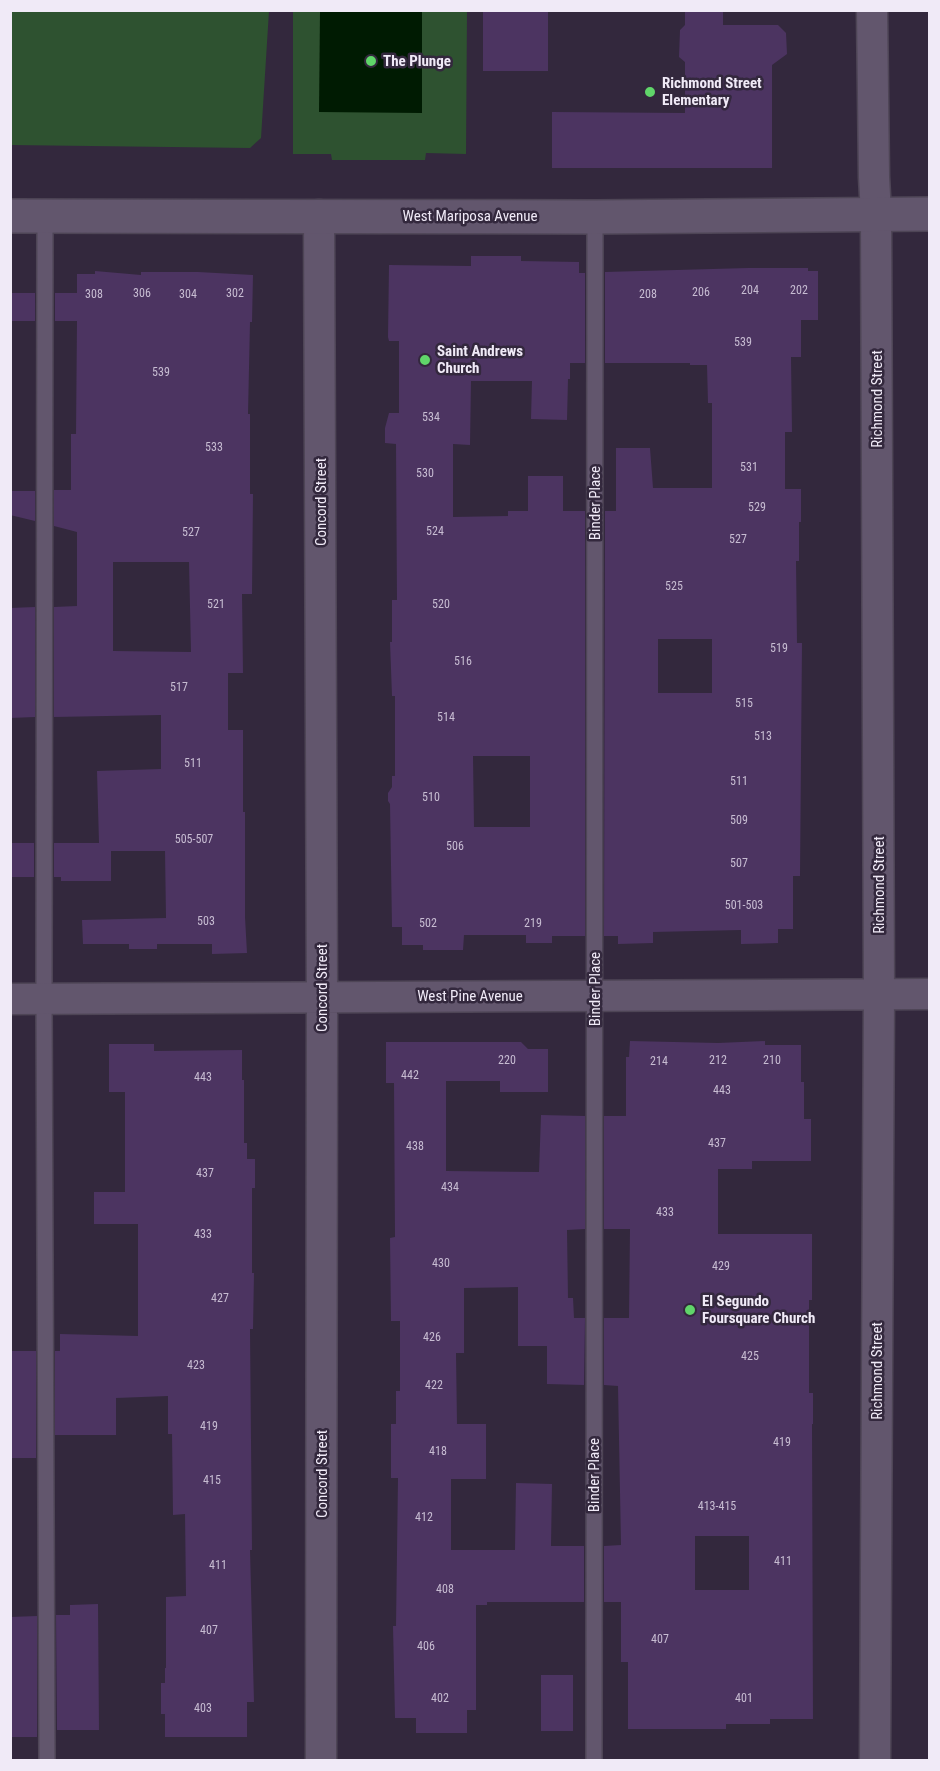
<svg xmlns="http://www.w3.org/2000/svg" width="940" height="1771" font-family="'Roboto Condensed',sans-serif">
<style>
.green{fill:#2e5230}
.water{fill:#001b02}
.building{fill:#4c3461;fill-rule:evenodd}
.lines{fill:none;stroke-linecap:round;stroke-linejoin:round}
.service-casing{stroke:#4e4556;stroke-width:18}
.minor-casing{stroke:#4e4556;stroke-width:33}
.tertiary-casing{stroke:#4e4556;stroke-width:36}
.service{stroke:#62566d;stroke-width:15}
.minor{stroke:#62566d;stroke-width:30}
.tertiary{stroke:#62566d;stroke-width:33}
.poi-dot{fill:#60d56a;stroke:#33283d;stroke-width:2}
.labels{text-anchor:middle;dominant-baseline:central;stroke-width:5;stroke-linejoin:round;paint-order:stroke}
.number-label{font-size:12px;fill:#c7bcd2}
.poi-label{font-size:15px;font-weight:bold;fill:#f0eaf7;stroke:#33283d;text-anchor:start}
.street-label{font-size:15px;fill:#f0eaf7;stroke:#33283d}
</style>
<rect width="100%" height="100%" fill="#33283d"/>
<path class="green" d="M 11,10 L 269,11 L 261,138 L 250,148 L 11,145 Z
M 293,11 L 467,11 L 466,154 L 426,153 L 425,160 L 332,160 L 331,154 L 293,154 Z"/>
<path class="water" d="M 320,11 L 422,11 L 422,113 L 319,112 Z"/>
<path class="building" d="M 483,10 L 548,10 L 548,71 L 483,71 Z
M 685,10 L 723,10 L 723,25 L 778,25 L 786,33 L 787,54 L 772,65 L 772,168 L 552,168 L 552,112 L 685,113 L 685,62 L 679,57 L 680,30 L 685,25 Z
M 471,256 L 521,256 L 521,261 L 579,262 L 579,273 L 585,273 L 585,363 L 570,363 L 570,379 L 568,379 L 567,420 L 531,419 L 532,381 L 471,381 L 470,445 L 453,444 L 453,517 L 508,516 L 508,511 L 528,511 L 528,476 L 563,476 L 563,511 L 585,511 L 585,936 L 552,936 L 552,943 L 526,943 L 526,935 L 464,935 L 463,950 L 423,950 L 423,945 L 402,945 L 402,927 L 392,927 L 390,804 L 388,801 L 388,793 L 392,787 L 392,776 L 395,776 L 395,696 L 392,696 L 390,642 L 392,642 L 392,600 L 397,600 L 396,444 L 385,443 L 385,428 L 389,413 L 399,413 L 399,341 L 389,341 L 388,337 L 389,265 L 471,266 ZM 473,756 L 530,756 L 530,827 L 474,827 Z
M 748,268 L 808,268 L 808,271 L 818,271 L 818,320 L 801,320 L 801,357 L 791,357 L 792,432 L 785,432 L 785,489 L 801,489 L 801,522 L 799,522 L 799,561 L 796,561 L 797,643 L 802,643 L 800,876 L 793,876 L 793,929 L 778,929 L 778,943 L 741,944 L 741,930 L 653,932 L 653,943 L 618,944 L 618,936 L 604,936 L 605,511 L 616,511 L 616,448 L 650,448 L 653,488 L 712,488 L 712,403 L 708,403 L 707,365 L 690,365 L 690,363 L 605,363 L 605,272 ZM 658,639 L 712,639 L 712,693 L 658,693 Z
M 95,271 L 141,275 L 141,272 L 198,272 L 253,275 L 252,322 L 250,322 L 248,414 L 250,414 L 250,494 L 253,494 L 252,594 L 242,594 L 243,673 L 228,673 L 228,730 L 243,730 L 243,812 L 245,812 L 245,917 L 247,953 L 212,954 L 212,944 L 157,944 L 157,949 L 129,949 L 129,944 L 83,944 L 82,920 L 166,918 L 165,851 L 111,851 L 111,881 L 61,881 L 61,877 L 54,877 L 54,843 L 99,843 L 97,771 L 161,769 L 161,715 L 54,717 L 54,607 L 77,606 L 77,532 L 54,526 L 54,490 L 71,490 L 71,434 L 76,434 L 77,321 L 55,321 L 55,293 L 77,293 L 77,274 L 95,274 ZM 113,562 L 189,562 L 191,652 L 113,651 Z
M 10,293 L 35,293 L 35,321 L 10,321 Z
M 10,491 L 35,491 L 35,521 L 10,515 Z
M 35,607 L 35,717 L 10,718 L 10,608 Z
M 10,843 L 34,843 L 34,877 L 10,877 Z
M 630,1041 L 718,1043 L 765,1041 L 765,1045 L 801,1045 L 801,1082 L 804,1082 L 804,1119 L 811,1119 L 811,1161 L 752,1161 L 752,1169 L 718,1169 L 718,1234 L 812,1234 L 812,1300 L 809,1300 L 809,1393 L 813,1393 L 813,1424 L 812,1424 L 813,1719 L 770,1719 L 770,1724 L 726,1724 L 726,1729 L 628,1729 L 628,1662 L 621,1662 L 621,1602 L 604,1602 L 604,1546 L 621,1545 L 618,1386 L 604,1385 L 604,1318 L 629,1318 L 630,1229 L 604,1229 L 604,1116 L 626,1116 L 626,1057 L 629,1057 ZM 695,1536 L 749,1536 L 749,1590 L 695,1590 Z
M 386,1042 L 521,1042 L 528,1049 L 548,1049 L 548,1092 L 500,1092 L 500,1081 L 446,1081 L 446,1171 L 539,1172 L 541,1115 L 585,1116 L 585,1229 L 567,1230 L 568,1298 L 573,1298 L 574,1318 L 585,1318 L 584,1385 L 547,1384 L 547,1346 L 518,1346 L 518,1287 L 464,1288 L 464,1353 L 456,1353 L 457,1424 L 486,1424 L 486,1479 L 451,1479 L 451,1550 L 515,1550 L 516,1483 L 552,1484 L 551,1546 L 584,1546 L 584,1602 L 487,1602 L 487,1605 L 476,1605 L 476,1710 L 467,1710 L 467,1733 L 416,1733 L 416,1718 L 395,1718 L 393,1626 L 396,1626 L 398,1478 L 391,1478 L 391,1424 L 396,1424 L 396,1391 L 400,1391 L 400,1321 L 391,1321 L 390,1238 L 395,1237 L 394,1083 L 386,1083 Z
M 109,1044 L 154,1044 L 154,1051 L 242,1050 L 242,1080 L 244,1080 L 244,1143 L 247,1143 L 247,1159 L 255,1159 L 255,1188 L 252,1188 L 252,1273 L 254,1273 L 253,1329 L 250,1329 L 252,1550 L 250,1550 L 254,1702 L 247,1702 L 247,1737 L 165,1737 L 165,1714 L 161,1714 L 161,1683 L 165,1683 L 165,1668 L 166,1668 L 166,1597 L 186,1596 L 185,1514 L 173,1515 L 172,1434 L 168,1434 L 168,1396 L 116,1398 L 116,1435 L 55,1435 L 55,1351 L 60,1351 L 60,1334 L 138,1336 L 138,1224 L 94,1224 L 94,1192 L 125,1192 L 125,1092 L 109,1092 Z
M 10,1351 L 36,1351 L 36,1458 L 10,1458 Z
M 98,1604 L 99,1730 L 57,1730 L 56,1615 L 70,1615 L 70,1605 Z
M 37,1616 L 37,1737 L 10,1737 L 10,1617 Z
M 541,1675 L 573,1675 L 573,1731 L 541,1731 Z"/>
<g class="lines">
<defs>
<path id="service" d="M 45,215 L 44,999 L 47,1760
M 594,1760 L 595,217"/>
<path id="minor" d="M 872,10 L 874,177 L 876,214 L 879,994 L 875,1760
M 319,215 L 322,996 L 321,1760
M 10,999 L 930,994"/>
<path id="tertiary" d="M 10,216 L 595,217 L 930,214"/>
</defs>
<use href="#service" class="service-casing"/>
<use href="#minor" class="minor-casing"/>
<use href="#tertiary" class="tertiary-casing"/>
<use href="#service" class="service"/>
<use href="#minor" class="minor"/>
<use href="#tertiary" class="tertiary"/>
</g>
<g class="poi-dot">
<circle cx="371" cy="61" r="6"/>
<circle cx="650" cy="92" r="6"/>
<circle cx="425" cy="360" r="6"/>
<circle cx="690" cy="1310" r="6"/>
</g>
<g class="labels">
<g class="number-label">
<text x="750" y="290">204</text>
<text x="799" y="290">202</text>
<text x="701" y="292">206</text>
<text x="142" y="293">306</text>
<text x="235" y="293">302</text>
<text x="94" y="294">308</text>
<text x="188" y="294">304</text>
<text x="648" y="294">208</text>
<text x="743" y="342">539</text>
<text x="161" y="372">539</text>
<text x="431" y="417">534</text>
<text x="214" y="447">533</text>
<text x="749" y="467">531</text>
<text x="425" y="473">530</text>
<text x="757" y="507">529</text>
<text x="435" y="531">524</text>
<text x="191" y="532">527</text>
<text x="738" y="539">527</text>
<text x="674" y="586">525</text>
<text x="216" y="604">521</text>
<text x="441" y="604">520</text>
<text x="779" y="648">519</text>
<text x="463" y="661">516</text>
<text x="179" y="687">517</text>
<text x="744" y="703">515</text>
<text x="446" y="717">514</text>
<text x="763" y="736">513</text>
<text x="193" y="763">511</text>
<text x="739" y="781">511</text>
<text x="431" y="797">510</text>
<text x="739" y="820">509</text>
<text x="194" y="839">505-507</text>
<text x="455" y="846">506</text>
<text x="739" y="863">507</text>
<text x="744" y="905">501-503</text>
<text x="206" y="921">503</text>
<text x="428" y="923">502</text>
<text x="533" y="923">219</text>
<text x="507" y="1060">220</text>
<text x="718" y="1060">212</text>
<text x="772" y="1060">210</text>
<text x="659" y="1061">214</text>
<text x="410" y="1075">442</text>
<text x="203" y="1077">443</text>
<text x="722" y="1090">443</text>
<text x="717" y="1143">437</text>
<text x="415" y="1146">438</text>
<text x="205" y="1173">437</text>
<text x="450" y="1187">434</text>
<text x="665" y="1212">433</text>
<text x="203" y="1234">433</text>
<text x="441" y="1263">430</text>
<text x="721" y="1266">429</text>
<text x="220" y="1298">427</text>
<text x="432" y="1337">426</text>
<text x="750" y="1356">425</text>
<text x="196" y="1365">423</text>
<text x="434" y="1385">422</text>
<text x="209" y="1426">419</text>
<text x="782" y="1442">419</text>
<text x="438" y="1451">418</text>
<text x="212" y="1480">415</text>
<text x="717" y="1506">413-415</text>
<text x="424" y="1517">412</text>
<text x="783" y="1561">411</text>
<text x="218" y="1565">411</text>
<text x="445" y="1589">408</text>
<text x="209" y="1630">407</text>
<text x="660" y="1639">407</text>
<text x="426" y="1646">406</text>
<text x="440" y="1698">402</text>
<text x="744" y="1698">401</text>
<text x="203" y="1708">403</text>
</g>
<g class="poi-label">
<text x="383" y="61">The Plunge</text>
<text x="662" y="83">Richmond Street<tspan x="662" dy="17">Elementary</tspan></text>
<text x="437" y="351">Saint Andrews<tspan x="437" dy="17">Church</tspan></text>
<text x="702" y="1301">El Segundo<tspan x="702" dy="17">Foursquare Church</tspan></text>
</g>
<g class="street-label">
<text x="470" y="216">West Mariposa Avenue</text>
<text transform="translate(877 399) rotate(-90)">Richmond Street</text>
<text transform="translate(321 502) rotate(-90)">Concord Street</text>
<text transform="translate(595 503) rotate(-90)">Binder Place</text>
<text transform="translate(879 885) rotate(-90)">Richmond Street</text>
<text transform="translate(322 988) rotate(-90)">Concord Street</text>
<text transform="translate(595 989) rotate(-90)">Binder Place</text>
<text x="470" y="996">West Pine Avenue</text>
<text transform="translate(877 1371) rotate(-90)">Richmond Street</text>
<text transform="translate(322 1474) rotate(-90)">Concord Street</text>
<text transform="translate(594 1475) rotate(-90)">Binder Place</text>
</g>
</g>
<rect width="940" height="1771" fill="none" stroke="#f0eaf7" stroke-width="24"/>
</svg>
